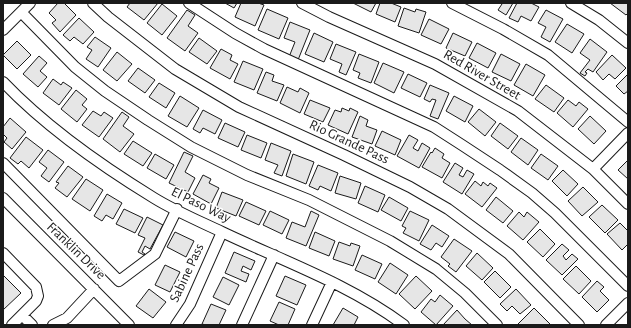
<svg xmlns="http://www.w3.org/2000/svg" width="631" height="328" font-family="'Alegreya Sans',sans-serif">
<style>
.building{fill:#e6e6e6;stroke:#1a1a1a}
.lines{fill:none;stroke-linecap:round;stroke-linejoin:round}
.minor-casing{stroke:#1a1a1a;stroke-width:12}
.minor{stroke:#fff;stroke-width:10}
.labels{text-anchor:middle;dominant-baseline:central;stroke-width:3;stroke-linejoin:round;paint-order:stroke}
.street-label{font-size:14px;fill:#1a1a1a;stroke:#fff}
</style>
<rect width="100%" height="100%" fill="#fff"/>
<path class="building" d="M 58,3 L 64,3 L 76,15 L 60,32 L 52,23 L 56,20 L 49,13 Z
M 130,3 L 158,3 L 144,20 L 127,7 Z
M 225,3 L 237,3 L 234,8 Z
M 241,3 L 258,3 L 264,5 L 255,26 L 235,17 Z
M 353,3 L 376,3 L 371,12 Z
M 380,3 L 391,3 L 401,7 L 395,22 L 376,14 Z
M 499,3 L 513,3 L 506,15 L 498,10 L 502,4 Z
M 517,3 L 531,3 L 539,7 L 531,21 L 521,16 L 518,22 L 509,18 Z
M 610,3 L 628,3 L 628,13 L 626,15 Z
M 162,4 L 177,16 L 162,35 L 147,23 Z
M 404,8 L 415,12 L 416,9 L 426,12 L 419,33 L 398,26 Z
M 267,9 L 288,18 L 279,39 L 258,30 Z
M 187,10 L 195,15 L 188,26 L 198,33 L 185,51 L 167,38 Z
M 546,10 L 563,19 L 550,42 L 541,37 L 546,27 L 538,23 Z
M 79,18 L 94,32 L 83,44 L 74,37 L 70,41 L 63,35 Z
M 429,19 L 449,29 L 441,44 L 421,35 Z
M 290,22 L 310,30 L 298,60 L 289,57 L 295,42 L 284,38 Z
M 567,24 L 584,34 L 572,53 L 555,42 Z
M 314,33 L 333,42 L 324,62 L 305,54 Z
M 453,33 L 472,42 L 465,56 L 446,48 Z
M 95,37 L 111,48 L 98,67 L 86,59 L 92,50 L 87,47 Z
M 199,38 L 217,51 L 207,64 L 189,52 Z
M 590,39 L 607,52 L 593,72 L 588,69 L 585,72 L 587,73 L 585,76 L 580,73 L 590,60 L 580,53 Z
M 17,41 L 31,55 L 17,69 L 3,55 Z
M 477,43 L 496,53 L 488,68 L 469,58 Z
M 336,44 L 356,52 L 346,75 L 339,72 L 342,64 L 330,59 Z
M 221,49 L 232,55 L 230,60 L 238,64 L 230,79 L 210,68 Z
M 117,52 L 132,64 L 117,81 L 103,70 Z
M 359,54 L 379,62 L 371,83 L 358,78 L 360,73 L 353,70 Z
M 501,54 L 520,64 L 511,81 L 492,72 Z
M 612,55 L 626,68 L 615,79 L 609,74 L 603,80 L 596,72 Z
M 39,56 L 47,63 L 40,71 L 47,77 L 38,87 L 23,74 Z
M 243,61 L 263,69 L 254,90 L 234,82 Z
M 383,63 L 404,72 L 394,93 L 374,83 Z
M 526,64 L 545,75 L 533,96 L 514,85 Z
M 138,68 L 155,80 L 145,93 L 128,81 Z
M 266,72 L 274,75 L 272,81 L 284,85 L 277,101 L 257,93 Z
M 408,74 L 427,83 L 420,97 L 401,88 Z
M 628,74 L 628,91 L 624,94 L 616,86 Z
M 53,79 L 61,85 L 63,82 L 72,88 L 59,105 L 43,93 Z
M 159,83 L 175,93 L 166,108 L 149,97 Z
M 430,85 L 449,93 L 438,119 L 430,116 L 436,100 L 432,99 L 430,102 L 424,99 Z
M 546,85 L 564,98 L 554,112 L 535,99 Z
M 287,87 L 298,92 L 300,88 L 309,93 L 300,113 L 280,103 Z
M 76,90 L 87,99 L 82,105 L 87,109 L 77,122 L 61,109 Z
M 180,96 L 199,108 L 187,127 L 168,116 Z
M 454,96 L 473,106 L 465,122 L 446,111 Z
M 310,100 L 330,108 L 323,122 L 304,114 Z
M 568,100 L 576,106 L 579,102 L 588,109 L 573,127 L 557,113 Z
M 342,108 L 349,111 L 350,108 L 358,112 L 348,134 L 328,125 L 335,110 L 341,112 Z
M 479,109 L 496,122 L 485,136 L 468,122 Z
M 203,110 L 222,120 L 215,134 L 203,128 L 200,133 L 193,129 Z
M 93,111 L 101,116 L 104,112 L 113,118 L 99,137 L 82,125 Z
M 122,112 L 129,117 L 123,126 L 134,134 L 120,152 L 103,139 Z
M 360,116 L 368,120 L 366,126 L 377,130 L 372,144 L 352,137 Z
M 590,116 L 606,131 L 594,144 L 578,129 Z
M 10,118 L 26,132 L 12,149 L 4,142 L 7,138 L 3,134 L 3,127 Z
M 225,123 L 245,132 L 238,147 L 218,138 Z
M 500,123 L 518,136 L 508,149 L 491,136 Z
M 382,131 L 401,140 L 395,155 L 375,146 Z
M 247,135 L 267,143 L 261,158 L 241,150 Z
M 409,135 L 418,140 L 413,148 L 418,151 L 422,143 L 430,148 L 419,168 L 397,156 Z
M 26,137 L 43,150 L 29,168 L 21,161 L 18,164 L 10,158 Z
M 521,138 L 538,150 L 528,165 L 511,152 Z
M 133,141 L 152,153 L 143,166 L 124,154 Z
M 271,143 L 291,151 L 282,176 L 274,173 L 278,165 L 265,160 Z
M 435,148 L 444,154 L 442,158 L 450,163 L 442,178 L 422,167 L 431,152 L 432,153 Z
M 48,150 L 64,162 L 49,182 L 41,176 L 47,168 L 39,162 Z
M 184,152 L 193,156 L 185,172 L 195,178 L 188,192 L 169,183 Z
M 155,154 L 174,165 L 166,179 L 147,168 Z
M 293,154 L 314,162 L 306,184 L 286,176 Z
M 541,154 L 558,166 L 548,180 L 531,168 Z
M 628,160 L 628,179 L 618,170 Z
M 455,163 L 463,168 L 459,175 L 463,177 L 467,170 L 474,174 L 462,194 L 443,182 Z
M 318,165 L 338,173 L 331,191 L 320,186 L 318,190 L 309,186 Z
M 68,166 L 83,177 L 67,197 L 55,188 L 59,183 L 56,182 Z
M 563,170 L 578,184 L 567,196 L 552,181 Z
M 203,175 L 211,179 L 209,183 L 219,188 L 211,204 L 193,194 Z
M 340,176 L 361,183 L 356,199 L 335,193 Z
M 86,179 L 103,190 L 90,211 L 72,199 Z
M 475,181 L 481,186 L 483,182 L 488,186 L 490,183 L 497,188 L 482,207 L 465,194 Z
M 365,186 L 385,195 L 378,212 L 358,203 Z
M 583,187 L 598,202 L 582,216 L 568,201 Z
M 222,192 L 243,200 L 236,216 L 216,208 Z
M 107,194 L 122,203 L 113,219 L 106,215 L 102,221 L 94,216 Z
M 389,197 L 408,208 L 401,221 L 381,210 Z
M 496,197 L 513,211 L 503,223 L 486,210 Z
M 246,202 L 266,211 L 259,225 L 239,216 Z
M 602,205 L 618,220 L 605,233 L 589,217 Z
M 124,209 L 143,218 L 135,233 L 116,224 Z
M 270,211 L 289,220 L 282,234 L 263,225 Z
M 311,211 L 319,215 L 306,246 L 286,238 L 292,222 L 305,227 Z
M 410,211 L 429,220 L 419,241 L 403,233 L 406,228 L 402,226 Z
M 519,212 L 524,217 L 527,212 L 539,222 L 523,240 L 507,226 Z
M 147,217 L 163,225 L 150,249 L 145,246 L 142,252 L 145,254 L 144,255 L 138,252 L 145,238 L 138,235 Z
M 620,223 L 628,231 L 628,244 L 622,250 L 607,234 Z
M 432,225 L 449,236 L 442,247 L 436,243 L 431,250 L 420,244 Z
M 540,229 L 555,244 L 543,257 L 527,242 Z
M 175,232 L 194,241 L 186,257 L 167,247 Z
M 315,232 L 335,241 L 329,256 L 309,248 Z
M 454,239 L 472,251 L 456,272 L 448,266 L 450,264 L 441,257 Z
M 339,242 L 350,246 L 351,243 L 360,246 L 353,266 L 333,259 Z
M 562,244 L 569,250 L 563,256 L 566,260 L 572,254 L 578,259 L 562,275 L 546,260 Z
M 234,252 L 255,261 L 251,270 L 243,266 L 241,271 L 249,274 L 246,282 L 225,273 Z
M 477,253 L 493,268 L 482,280 L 466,266 Z
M 362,255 L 382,264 L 375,279 L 355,270 Z
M 390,263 L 408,275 L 396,294 L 378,282 Z
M 165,265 L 180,272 L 170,292 L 155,285 Z
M 576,266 L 591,281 L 579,294 L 563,279 Z
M 495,271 L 511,287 L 500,298 L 484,282 Z
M 3,275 L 21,293 L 3,310 Z
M 285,276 L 306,285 L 297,305 L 276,296 Z
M 416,276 L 432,291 L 415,309 L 399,294 Z
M 223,277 L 239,285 L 229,305 L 213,297 Z
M 597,281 L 604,287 L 600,291 L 609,300 L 597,312 L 582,297 Z
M 149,289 L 166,302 L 153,318 L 136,306 Z
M 516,289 L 531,305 L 520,314 L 512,306 L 507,311 L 500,304 Z
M 440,295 L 453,306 L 436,325 L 421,312 L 431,299 L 435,302 Z
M 279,302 L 295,309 L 288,325 L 279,325 L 270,321 Z
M 211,304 L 226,310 L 219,325 L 206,325 L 202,324 Z
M 343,308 L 358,317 L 354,325 L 333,325 Z
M 534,308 L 550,324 L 549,325 L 517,325 Z
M 457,310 L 465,319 L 472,325 L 443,325 Z"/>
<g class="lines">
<defs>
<path id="minor" d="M 93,3 L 108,17 L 175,69 L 239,107 L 344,155 L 410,187 L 448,209 L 509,254 L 579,325
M 189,3 L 235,33 L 264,49 L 434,127 L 462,145 L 500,170 L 532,193 L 555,213 L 628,286
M 302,3 L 329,17 L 435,64 L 518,111 L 593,169 L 628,204
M 452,3 L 503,29 L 548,55 L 628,122
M 571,3 L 599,20 L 628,43
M 21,12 L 75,67 L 105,91 L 148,120 L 191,147 L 247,175 L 309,200 L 390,241 L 436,269 L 465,293 L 497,325
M 3,30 L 30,3
M 3,82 C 47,128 100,165 154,198 C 175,211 199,221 222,232 C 283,261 349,284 404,325
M 3,163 L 119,281 L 155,254 L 177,209
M 593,169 L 628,133
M 3,198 L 129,325
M 3,253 L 36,287 L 38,296 L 36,301 L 12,325
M 22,315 L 32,325
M 53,325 L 67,318 L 94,289
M 176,325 L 190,304 L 222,232
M 242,325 L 274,255
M 312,325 L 332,282
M 606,325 L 628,303"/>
</defs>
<use href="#minor" class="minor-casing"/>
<use href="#minor" class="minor"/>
</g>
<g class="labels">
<g class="street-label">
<text transform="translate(482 75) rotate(30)">Red River Street</text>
<text transform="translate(349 142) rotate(25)">Rio Grande Pass</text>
<text transform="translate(201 205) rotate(26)">El Paso Way</text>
<text transform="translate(76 251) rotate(44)">Franklin Drive</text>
<text transform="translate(187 273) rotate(-65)">Sabine Pass</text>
</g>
</g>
<rect width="631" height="328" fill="none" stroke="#1a1a1a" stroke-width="8"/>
</svg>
